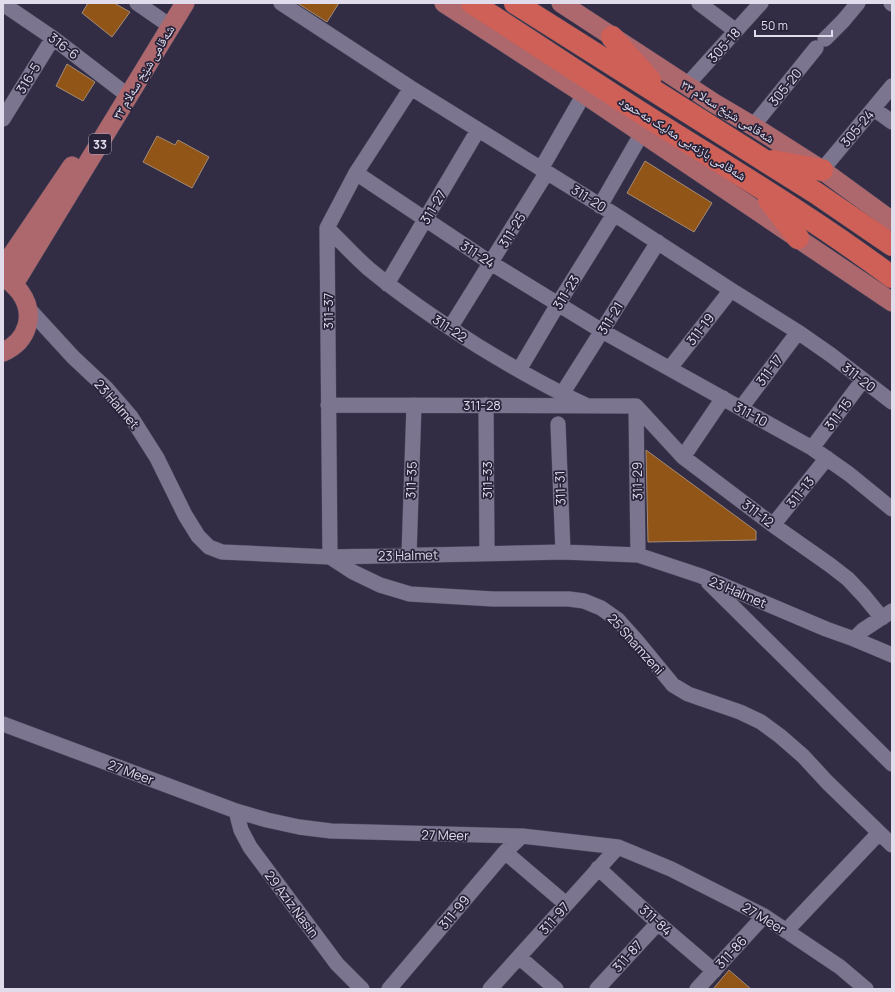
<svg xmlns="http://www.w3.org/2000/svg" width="895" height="992" font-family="Manrope,'Noto Naskh Arabic',sans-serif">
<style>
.building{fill:#915617;stroke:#a38b76}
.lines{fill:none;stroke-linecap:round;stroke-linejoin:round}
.minor-casing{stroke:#4d485c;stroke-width:16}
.major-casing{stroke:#4d485c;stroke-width:20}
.highway-casing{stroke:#4d485c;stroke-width:23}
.minor{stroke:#7b7590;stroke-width:15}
.major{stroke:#ad686e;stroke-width:19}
.highway{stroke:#ce6057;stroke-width:22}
.labels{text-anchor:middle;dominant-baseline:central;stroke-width:3.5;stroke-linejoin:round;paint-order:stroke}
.shield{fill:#282239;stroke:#a9a4b6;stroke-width:1}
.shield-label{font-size:12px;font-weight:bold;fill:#e0dcec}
.street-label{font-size:13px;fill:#e0dcec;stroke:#282239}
</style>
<rect width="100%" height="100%" fill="#322c44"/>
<path class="building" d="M 88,3 L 114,3 L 130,12 L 112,37 L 82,13 Z
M 297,3 L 339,3 L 327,22 Z
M 67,64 L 95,82 L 83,101 L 56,86 Z
M 157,136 L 175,145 L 178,140 L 209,157 L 192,188 L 143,162 Z
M 645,161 L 712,203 L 694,232 L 627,193 Z
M 646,450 L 756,531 L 756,540 L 648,542 Z
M 729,970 L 751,989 L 713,989 Z"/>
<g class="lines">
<defs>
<path id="minor" d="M 137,3 L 163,21
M 281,3 L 411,88 L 614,214 L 731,290 L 798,332 L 831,355 L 892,402
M 699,3 L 736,31
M 891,3 L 892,4
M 3,4 L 53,38 L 122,91
M 825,39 L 843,21 L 858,3
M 686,86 L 761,3
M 411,88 L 356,173 L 327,228 L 330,557 L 353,572 L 380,585 L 410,594 L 493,599 L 569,599 L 584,601 L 601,608 L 618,620 L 636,640 L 673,685 L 688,694 L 740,712 L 761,722 L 780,736 L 803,756 L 827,782 L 892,845
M 874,109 L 892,122
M 3,119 L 53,38
M 753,126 L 816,48
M 541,169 L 584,94
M 822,170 L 892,86
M 356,173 L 491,263 L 602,331 L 812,448 L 849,474 L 892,509
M 600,206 L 642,133
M 327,228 C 341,241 354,256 369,269 C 403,297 440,322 478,346 C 514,368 550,389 588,406
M 387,284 L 478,130
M 28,308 L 73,357 L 106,388 L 131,417 L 157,458 L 185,515 L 198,536 L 209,547 L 222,552 L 330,557 L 563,552 L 638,555 L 701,576 L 826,629 L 854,639 L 892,655
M 450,328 L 547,172
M 670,368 L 731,290
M 519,370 L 558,304 L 614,214
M 563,404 L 562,394 L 658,242
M 328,405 L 636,406
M 486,405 L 487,554
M 636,406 L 683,457 L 773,525 L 830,565 L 848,579 L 864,596 L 882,618
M 636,406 L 638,555
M 741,408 L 798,332
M 558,424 L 563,552
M 812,448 L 863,380
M 683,457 L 723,398
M 773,525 L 827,458
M 409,555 L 414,405
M 708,582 L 892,764
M 854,639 L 863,630 L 892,611
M 3,724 L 236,811 L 267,820 L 299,827 L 331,831 L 522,836 L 618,847 L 671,869 L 764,916 L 840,967 L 866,989
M 236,811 L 241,830 L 250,847 L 337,964 L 362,989
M 505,852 L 566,904
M 598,868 L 658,923 L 714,971
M 786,931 L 879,833
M 519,957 L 556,989
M 389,989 L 505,852 L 522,836
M 490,989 L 618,847
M 597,989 L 658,923
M 697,989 L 764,916"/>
<path id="major" d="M 444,3 L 584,94 L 892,302
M 561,3 L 714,103 L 753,126 L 822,170 L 892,221
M 3,268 L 72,166
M 14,284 L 185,3
M 3,352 C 28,341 36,314 20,292 C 15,286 11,281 4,278"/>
<path id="highway" d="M 472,3 C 536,44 598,86 662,126 C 740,175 819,222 892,277
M 515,3 L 816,193 L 892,245
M 612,37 L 650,80
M 773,161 L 822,170
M 769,200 L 798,238"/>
</defs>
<use href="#minor" class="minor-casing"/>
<use href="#major" class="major-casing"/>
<use href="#highway" class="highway-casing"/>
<use href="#minor" class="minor"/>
<use href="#major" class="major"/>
<use href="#highway" class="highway"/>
</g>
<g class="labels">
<rect class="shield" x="89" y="134" width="22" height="20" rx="3"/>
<g class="shield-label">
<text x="100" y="144">33</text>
</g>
<g class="street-label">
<text transform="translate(724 45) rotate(-48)">305-18</text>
<text transform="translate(64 46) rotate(37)">316-6</text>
<text transform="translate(143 72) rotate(-59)">شەقامی شێخ سەلام ٣٣</text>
<text transform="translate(28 78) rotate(-58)">316-5</text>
<text transform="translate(785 87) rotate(-51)">305-20</text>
<text transform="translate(728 111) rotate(32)">شەقامی شێخ سەلام ٣٣</text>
<text transform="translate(857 128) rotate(-50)">305-24</text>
<text transform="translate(683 138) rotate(32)">شەقامی بازنەیی مەلیک مەحمود</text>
<text transform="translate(589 198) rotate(32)">311-20</text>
<text transform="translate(433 207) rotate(-59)">311-27</text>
<text transform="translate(512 230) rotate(-58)">311-25</text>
<text transform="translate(478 254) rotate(33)">311-24</text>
<text transform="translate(566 292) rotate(-58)">311-23</text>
<text transform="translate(328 311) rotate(-90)">311-37</text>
<text transform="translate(610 318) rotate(-58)">311-21</text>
<text transform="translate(450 328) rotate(33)">311-22</text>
<text transform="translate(700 329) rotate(-52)">311-19</text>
<text transform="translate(769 370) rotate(-53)">311-17</text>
<text transform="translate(859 377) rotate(38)">311-20</text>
<text transform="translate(117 404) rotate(49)">23 Halmet</text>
<text x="482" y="405">311-28</text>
<text transform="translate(751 414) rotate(29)">311-10</text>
<text transform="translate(838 414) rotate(-53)">311-15</text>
<text transform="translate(411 480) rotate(-88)">311-35</text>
<text transform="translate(487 480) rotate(-90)">311-33</text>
<text transform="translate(637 481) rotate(-91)">311-29</text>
<text transform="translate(560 488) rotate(-92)">311-31</text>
<text transform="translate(800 492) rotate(-51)">311-13</text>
<text transform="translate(758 513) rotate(37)">311-12</text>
<text transform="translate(408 555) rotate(-1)">23 Halmet</text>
<text transform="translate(738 592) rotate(23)">23 Halmet</text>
<text transform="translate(636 644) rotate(48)">25 Shamzeni</text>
<text transform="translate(131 772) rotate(20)">27 Meer</text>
<text transform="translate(445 835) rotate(1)">27 Meer</text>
<text transform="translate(292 904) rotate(53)">29 Aziz Nasin</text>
<text transform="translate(454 912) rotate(-50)">311-99</text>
<text transform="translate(554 918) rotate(-48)">311-97</text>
<text transform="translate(764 918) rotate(31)">27 Meer</text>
<text transform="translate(656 920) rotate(42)">311-84</text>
<text transform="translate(731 952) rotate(-47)">311-86</text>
<text transform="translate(627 956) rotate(-48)">311-87</text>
</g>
</g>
<rect width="895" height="992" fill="none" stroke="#e0dcec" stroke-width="8"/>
<path d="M755 30v6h77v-6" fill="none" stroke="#e0dcec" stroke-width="2"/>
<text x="761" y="30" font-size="12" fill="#e0dcec" stroke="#282239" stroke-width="3" paint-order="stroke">50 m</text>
</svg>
